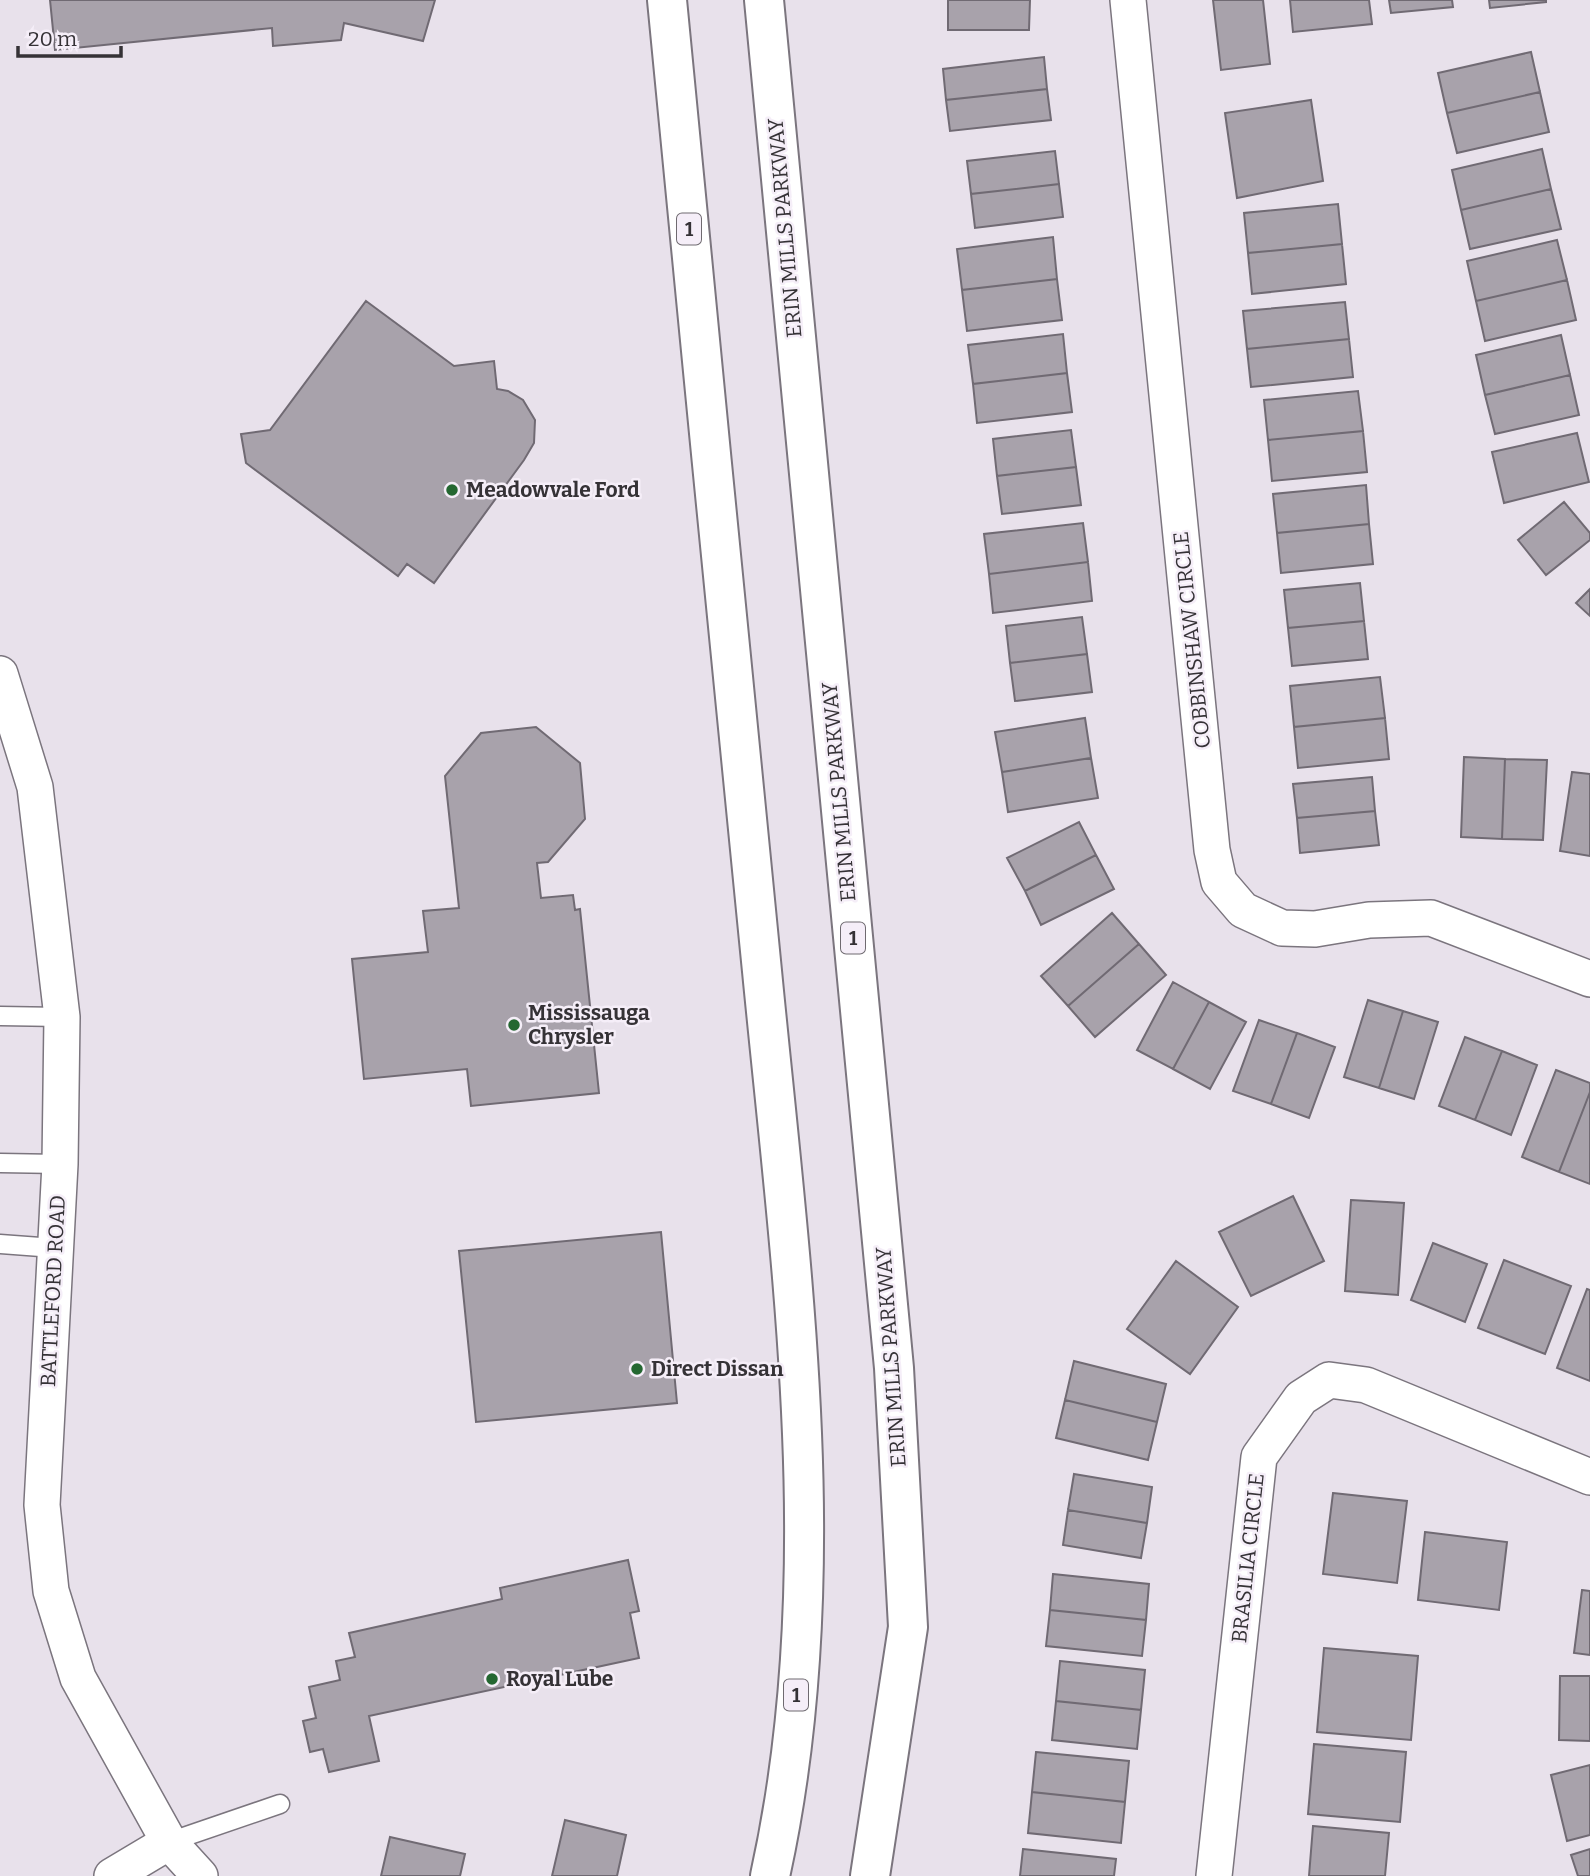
<svg xmlns="http://www.w3.org/2000/svg" width="1590" height="1876" font-family="Bitter,serif">
<style>
.building{fill:#a8a2ab;stroke:#706a73;stroke-width:2}
.lines{fill:none;stroke-linecap:round;stroke-linejoin:round}
.lane-casing{stroke:#7b757e;stroke-width:21}
.street-casing{stroke:#7b757e;stroke-width:38}
.primary-casing{stroke:#7b757e;stroke-width:42}
.lane{stroke:#fff;stroke-width:18}
.street{stroke:#fff;stroke-width:35}
.primary{stroke:#fff;stroke-width:38}
.poi-dot{fill:#246731;stroke:#f5eef8;stroke-width:2.5}
.labels{text-anchor:middle;dominant-baseline:central;stroke-width:5;stroke-linejoin:round;paint-order:stroke}
.shield{fill:#f5eef8;stroke:#6f6a70;stroke-width:2}
.shield-label{font-size:19px;font-weight:bold;fill:#353236}
.street-label{font-size:21px;fill:#353236;stroke:#f5eef8}
.poi-label{font-size:21px;font-weight:bold;fill:#353236;stroke:#f5eef8;text-anchor:start}
</style>
<rect width="100%" height="100%" fill="#e8e1eb"/>
<path class="building" d="M 50,0 L 435,0 L 423,41 L 344,23 L 341,40 L 273,46 L 272,28 L 55,50 Z
M 948,0 L 1030,0 L 1029,30 L 948,30 Z
M 1213,0 L 1263,0 L 1270,64 L 1221,70 Z
M 1290,0 L 1369,0 L 1372,24 L 1293,32 Z
M 1389,0 L 1452,0 L 1453,7 L 1391,13 Z
M 1489,0 L 1546,0 L 1546,2 L 1490,8 Z
M 1531,52 L 1540,92 L 1447,113 L 1438,73 Z
M 1044,57 L 1047,89 L 946,100 L 943,69 Z
M 1047,89 L 1051,120 L 950,131 L 946,100 Z
M 1540,92 L 1549,132 L 1457,153 L 1447,113 Z
M 1311,100 L 1323,181 L 1237,198 L 1225,113 Z
M 1542,149 L 1551,189 L 1461,210 L 1452,170 Z
M 1055,151 L 1059,184 L 971,194 L 967,161 Z
M 1059,184 L 1063,217 L 975,228 L 971,194 Z
M 1551,189 L 1561,229 L 1470,249 L 1461,210 Z
M 1338,204 L 1342,244 L 1248,253 L 1244,213 Z
M 1053,237 L 1057,279 L 962,290 L 957,249 Z
M 1557,240 L 1567,280 L 1476,301 L 1467,261 Z
M 1342,244 L 1346,284 L 1252,294 L 1248,253 Z
M 1057,279 L 1062,320 L 967,331 L 962,290 Z
M 1567,280 L 1576,320 L 1485,341 L 1476,301 Z
M 366,301 L 454,366 L 494,361 L 497,389 L 508,391 L 523,400 L 535,420 L 534,443 L 524,460 L 434,583 L 407,564 L 398,576 L 246,463 L 241,434 L 270,430 Z
M 1345,302 L 1349,339 L 1247,349 L 1243,311 Z
M 1063,334 L 1067,373 L 973,384 L 968,345 Z
M 1561,335 L 1570,375 L 1485,395 L 1476,355 Z
M 1349,339 L 1353,377 L 1251,387 L 1247,349 Z
M 1067,373 L 1072,412 L 977,423 L 973,384 Z
M 1570,375 L 1579,415 L 1495,434 L 1485,395 Z
M 1358,391 L 1363,431 L 1268,440 L 1264,400 Z
M 1071,430 L 1076,467 L 997,476 L 993,439 Z
M 1363,431 L 1367,472 L 1272,481 L 1268,440 Z
M 1577,433 L 1589,482 L 1504,503 L 1492,452 Z
M 1076,467 L 1081,505 L 1002,514 L 997,476 Z
M 1366,485 L 1369,524 L 1277,533 L 1273,494 Z
M 1564,502 L 1590,533 L 1590,540 L 1546,575 L 1518,540 Z
M 1083,523 L 1088,562 L 989,574 L 984,534 Z
M 1369,524 L 1373,564 L 1281,573 L 1277,533 Z
M 1088,562 L 1092,601 L 993,613 L 989,574 Z
M 1360,583 L 1364,621 L 1288,628 L 1284,590 Z
M 1590,589 L 1590,616 L 1576,603 Z
M 1082,617 L 1087,654 L 1010,663 L 1006,626 Z
M 1364,621 L 1368,659 L 1292,666 L 1288,628 Z
M 1087,654 L 1092,692 L 1015,701 L 1010,663 Z
M 1380,677 L 1385,718 L 1294,727 L 1290,686 Z
M 1085,718 L 1091,758 L 1002,772 L 995,732 Z
M 1385,718 L 1389,759 L 1298,768 L 1294,727 Z
M 536,727 L 580,763 L 585,819 L 548,862 L 537,863 L 541,898 L 573,895 L 575,910 L 580,909 L 599,1093 L 471,1106 L 467,1069 L 364,1079 L 352,959 L 428,952 L 423,911 L 459,908 L 445,776 L 481,733 Z
M 1464,757 L 1505,759 L 1502,839 L 1461,837 Z
M 1091,758 L 1098,798 L 1008,812 L 1002,772 Z
M 1505,759 L 1547,760 L 1543,840 L 1502,839 Z
M 1572,772 L 1590,774 L 1590,856 L 1560,851 Z
M 1372,777 L 1375,811 L 1297,818 L 1293,784 Z
M 1375,811 L 1379,845 L 1300,853 L 1297,818 Z
M 1079,822 L 1096,855 L 1025,891 L 1007,858 Z
M 1096,855 L 1114,889 L 1041,925 L 1025,891 Z
M 1112,913 L 1139,944 L 1068,1006 L 1041,976 Z
M 1139,944 L 1166,975 L 1095,1037 L 1068,1006 Z
M 1173,982 L 1209,1002 L 1173,1069 L 1137,1050 Z
M 1368,1000 L 1403,1011 L 1379,1088 L 1344,1077 Z
M 1209,1002 L 1246,1022 L 1210,1089 L 1173,1069 Z
M 1403,1011 L 1438,1022 L 1414,1099 L 1379,1088 Z
M 1259,1020 L 1297,1033 L 1271,1104 L 1233,1091 Z
M 1297,1033 L 1335,1047 L 1309,1118 L 1271,1104 Z
M 1465,1037 L 1502,1051 L 1475,1120 L 1439,1106 Z
M 1502,1051 L 1537,1065 L 1511,1135 L 1475,1120 Z
M 1556,1070 L 1590,1083 L 1590,1092 L 1559,1172 L 1522,1157 Z
M 1590,1092 L 1590,1184 L 1559,1172 Z
M 1293,1196 L 1324,1261 L 1251,1296 L 1219,1232 Z
M 1351,1200 L 1404,1203 L 1398,1295 L 1345,1291 Z
M 661,1232 L 677,1403 L 476,1422 L 459,1251 Z
M 1433,1243 L 1487,1264 L 1465,1322 L 1411,1300 Z
M 1504,1260 L 1571,1286 L 1545,1354 L 1478,1328 Z
M 1176,1261 L 1238,1307 L 1190,1374 L 1127,1329 Z
M 1587,1289 L 1590,1290 L 1590,1381 L 1557,1368 Z
M 1074,1361 L 1166,1384 L 1157,1422 L 1065,1400 Z
M 1065,1400 L 1157,1422 L 1148,1460 L 1056,1438 Z
M 1074,1474 L 1152,1487 L 1147,1523 L 1068,1510 Z
M 1333,1493 L 1407,1501 L 1397,1583 L 1323,1574 Z
M 1068,1510 L 1147,1523 L 1141,1558 L 1063,1545 Z
M 1425,1532 L 1507,1542 L 1499,1610 L 1418,1600 Z
M 628,1560 L 639,1611 L 630,1613 L 639,1658 L 369,1716 L 379,1761 L 329,1772 L 323,1749 L 310,1752 L 303,1721 L 316,1718 L 309,1687 L 340,1680 L 336,1661 L 355,1657 L 349,1633 L 502,1599 L 500,1588 Z
M 1053,1574 L 1149,1584 L 1146,1620 L 1050,1610 Z
M 1582,1590 L 1590,1591 L 1590,1655 L 1574,1653 Z
M 1050,1610 L 1146,1620 L 1142,1656 L 1046,1646 Z
M 1324,1648 L 1418,1656 L 1411,1740 L 1317,1732 Z
M 1060,1661 L 1145,1670 L 1141,1710 L 1056,1701 Z
M 1560,1676 L 1590,1676 L 1590,1741 L 1559,1740 Z
M 1056,1701 L 1141,1710 L 1137,1749 L 1052,1740 Z
M 1314,1744 L 1406,1752 L 1400,1822 L 1308,1814 Z
M 1036,1752 L 1129,1761 L 1125,1802 L 1032,1792 Z
M 1590,1765 L 1590,1835 L 1567,1841 L 1551,1775 Z
M 1032,1792 L 1125,1802 L 1121,1843 L 1028,1833 Z
M 565,1820 L 626,1835 L 617,1876 L 552,1876 Z
M 1313,1826 L 1389,1833 L 1385,1876 L 1309,1876 Z
M 390,1837 L 465,1854 L 460,1876 L 381,1876 Z
M 1023,1849 L 1116,1859 L 1114,1876 L 1020,1876 Z
M 1590,1849 L 1590,1876 L 1578,1876 L 1571,1855 Z"/>
<g class="lines">
<defs>
<path id="lane" d="M 0,1016 L 62,1017
M 0,1163 L 60,1164
M 0,1244 L 54,1248
M 169,1842 L 280,1804"/>
<path id="street" d="M 1128,0 L 1212,850 L 1219,882 L 1243,910 L 1282,928 L 1315,929 L 1369,920 L 1431,918 L 1590,979
M 0,674 L 35,787 L 62,1017 L 60,1164 L 42,1505 L 51,1591 L 78,1678 L 169,1842 L 200,1876
M 112,1876 L 169,1842
M 1214,1876 L 1259,1457 L 1301,1398 L 1329,1380 L 1366,1385 L 1590,1477"/>
<path id="primary" d="M 667,0 C 698,324 730,647 762,971 C 791,1271 836,1578 770,1876
M 764,0 L 894,1368 L 908,1627 L 870,1876"/>
</defs>
<use href="#lane" class="lane-casing"/>
<use href="#street" class="street-casing"/>
<use href="#primary" class="primary-casing"/>
<use href="#lane" class="lane"/>
<use href="#street" class="street"/>
<use href="#primary" class="primary"/>
</g>
<g class="poi-dot">
<circle cx="452" cy="490" r="7"/>
<circle cx="514" cy="1025" r="7"/>
<circle cx="637" cy="1369" r="7"/>
<circle cx="492" cy="1679" r="7"/>
</g>
<g class="labels">
<g class="shield">
<rect x="677" y="213.5" width="24" height="31" rx="5"/>
<rect x="841" y="922.5" width="24" height="31" rx="5"/>
<rect x="784" y="1679.5" width="24" height="31" rx="5"/>
</g>
<g class="shield-label">
<text x="689" y="229">1</text>
<text x="853" y="938">1</text>
<text x="796" y="1695">1</text>
</g>
<g class="street-label">
<text transform="translate(785 228) rotate(-95)">ERIN MILLS PARKWAY</text>
<text transform="translate(1192 640) rotate(-96)">COBBINSHAW CIRCLE</text>
<text transform="translate(839 792) rotate(-95)">ERIN MILLS PARKWAY</text>
<text transform="translate(53 1291) rotate(-87)">BATTLEFORD ROAD</text>
<text transform="translate(891 1357) rotate(-94)">ERIN MILLS PARKWAY</text>
<text transform="translate(1248 1558) rotate(-84)">BRASILIA CIRCLE</text>
</g>
<g class="poi-label">
<text x="466" y="490">Meadowvale Ford</text>
<text x="528" y="1013">Mississauga<tspan x="528" dy="24">Chrysler</tspan></text>
<text x="651" y="1369">Direct Dissan</text>
<text x="506" y="1679">Royal Lube</text>
</g>
</g>
<path d="M18 46v10h103v-10" fill="none" stroke="#353236" stroke-width="3.5"/>
<text x="28" y="46" font-size="21" fill="#353236" stroke="#f5eef8" stroke-width="5" paint-order="stroke">20 m</text>
</svg>
